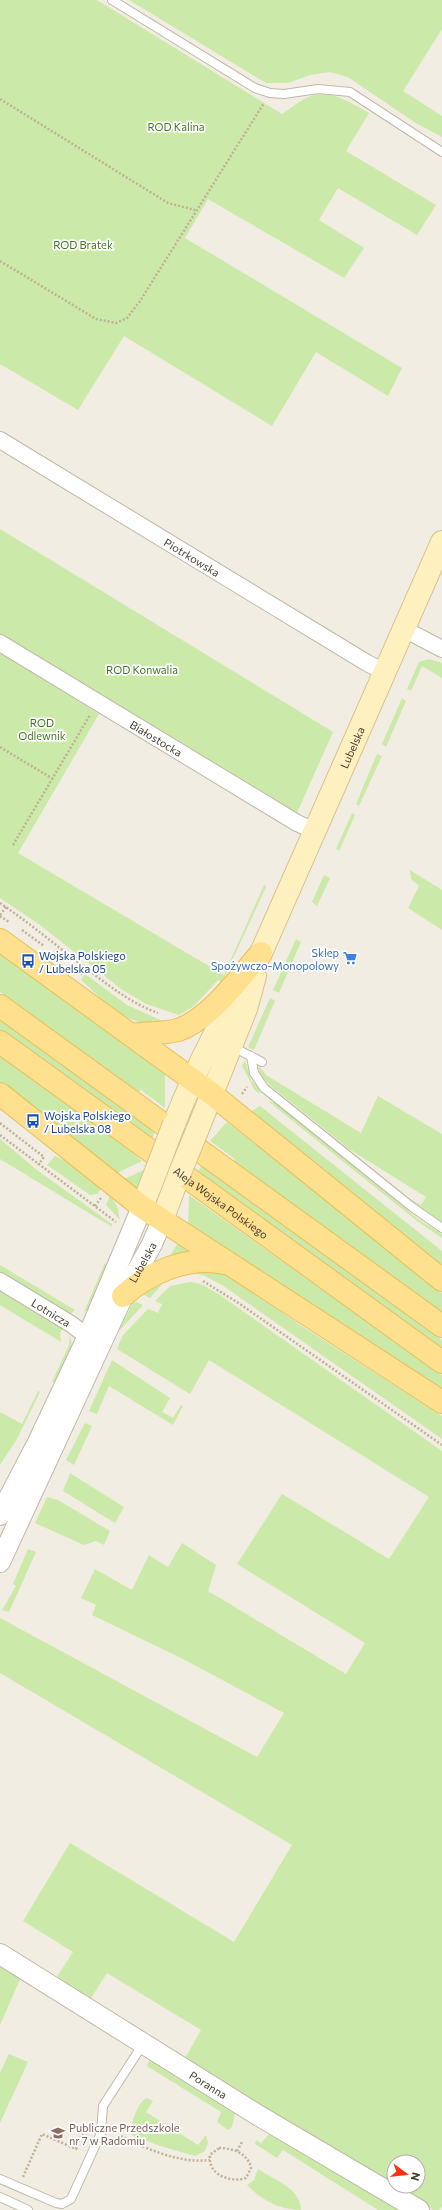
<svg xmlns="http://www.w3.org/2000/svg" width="442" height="2210" font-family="Commissioner,sans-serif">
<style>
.green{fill:#cbe9a8;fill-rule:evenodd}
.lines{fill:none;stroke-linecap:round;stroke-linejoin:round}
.service-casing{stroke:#c0b8a7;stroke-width:10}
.minor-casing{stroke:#c0b8a7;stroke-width:18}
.tertiary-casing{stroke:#c0b8a7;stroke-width:22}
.secondary-casing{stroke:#d4c38f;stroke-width:24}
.primary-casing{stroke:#e9bf59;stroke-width:24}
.path{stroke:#c0b195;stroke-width:2.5;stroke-dasharray:2 2;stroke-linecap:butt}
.service{stroke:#fff;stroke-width:8}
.minor{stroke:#fff;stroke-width:16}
.tertiary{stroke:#fff;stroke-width:20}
.secondary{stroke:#fff0bf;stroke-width:22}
.primary{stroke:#ffe08e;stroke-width:22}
.secondary-bridge-casing{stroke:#d4c38f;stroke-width:24;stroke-linecap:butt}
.secondary-bridge{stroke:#fff0bf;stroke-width:22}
.labels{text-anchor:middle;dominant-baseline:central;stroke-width:3.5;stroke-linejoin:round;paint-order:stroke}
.park-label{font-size:11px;fill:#427724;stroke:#fff}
.street-label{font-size:11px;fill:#433d32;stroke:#fff}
.shop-label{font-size:11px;fill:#366cbe;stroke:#fff;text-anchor:end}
.transit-label{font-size:11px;fill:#164399;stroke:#fff;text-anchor:start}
.education-label{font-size:11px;fill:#785e54;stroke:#fff;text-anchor:start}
</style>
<rect width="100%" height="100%" fill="#f2ede2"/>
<path class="green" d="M 0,0 L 97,0 L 282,114 C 290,109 299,101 308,97 C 330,88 351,103 369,113 L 346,151 L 436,205 L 417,235 L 338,188 L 319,220 L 364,248 L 344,278 L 208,199 L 185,238 L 402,368 L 388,396 L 316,352 L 272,426 L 124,336 L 78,410 L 0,364 Z
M 129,0 L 442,0 L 442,29 L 403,91 L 442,116 L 442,137 L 414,122 L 348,77 L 330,72 L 310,75 L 288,83 L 266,83 Z
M 0,529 L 333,732 L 296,815 L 0,634 Z
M 0,652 L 99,714 L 18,853 L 224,975 L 264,885 L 266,887 L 224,978 L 221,982 L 218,980 L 194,1006 L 179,1015 L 146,1004 L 121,989 L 40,925 L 0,898 Z
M 429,659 L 442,663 L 442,678 L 422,666 L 411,691 L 407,689 L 419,662 Z
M 402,698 L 406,701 L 386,747 L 382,744 Z
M 377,754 L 382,756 L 359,806 L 356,804 Z
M 352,813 L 355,815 L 339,851 L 336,849 Z
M 410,870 L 442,890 L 442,930 L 408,908 L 419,886 L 411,879 Z
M 324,875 L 330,878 L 317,906 L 312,902 Z
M 296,939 L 301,942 L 279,993 L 273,990 Z
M 0,954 L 165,1074 L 165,1108 L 141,1090 L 137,1092 L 0,992 Z
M 85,974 L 127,1005 L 167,1023 L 144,1024 L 128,1018 L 110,1007 L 81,980 Z
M 270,998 L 275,1001 L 254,1050 L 248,1047 Z
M 0,1020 L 155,1131 L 152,1139 L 0,1030 Z
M 0,1056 L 121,1143 L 142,1161 L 115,1174 L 0,1082 Z
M 245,1060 L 251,1080 L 260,1090 L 259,1094 L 254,1089 L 242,1066 Z
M 258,1065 L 266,1075 L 361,1133 L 378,1096 L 442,1134 L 442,1223 L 408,1198 L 421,1205 L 426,1197 L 349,1149 L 272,1087 L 260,1075 Z
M 268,1101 L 278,1104 L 418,1219 L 442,1234 L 442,1238 L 417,1221 Z
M 260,1106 L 442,1251 L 442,1266 L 252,1114 L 252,1111 Z
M 227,1122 L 442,1293 L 442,1312 L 234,1161 L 235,1159 L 210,1141 Z
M 0,1139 L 37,1170 L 112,1224 L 112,1227 L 0,1159 Z
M 55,1156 L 71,1163 L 102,1188 L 97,1194 L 90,1195 L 47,1165 Z
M 201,1165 L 442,1340 L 442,1350 L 198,1172 Z
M 150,1167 L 136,1191 L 122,1180 Z
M 110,1195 L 117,1206 L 120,1220 L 106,1205 Z
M 189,1195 L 442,1375 L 442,1389 L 188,1227 Z
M 178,1243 L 192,1252 L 173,1258 L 171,1254 Z
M 105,1263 L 107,1267 L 89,1308 L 80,1316 L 84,1312 Z
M 0,1265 L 75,1310 L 70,1314 L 0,1273 Z
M 189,1269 L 221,1272 L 230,1276 L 300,1325 L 442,1416 L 442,1439 L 222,1285 L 203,1275 L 191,1273 Z
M 165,1281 L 150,1298 L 144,1295 L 143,1289 Z
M 190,1282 L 201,1284 L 220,1295 L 442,1451 L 442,2206 L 439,2210 L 433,2210 L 286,2123 L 184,2060 L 201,2030 L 107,1973 L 89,2001 L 55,1980 L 73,1952 L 23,1921 L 70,1843 L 234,1942 L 292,1845 L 0,1673 L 0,1618 L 257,1757 L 284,1713 L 183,1659 L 92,1615 L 96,1605 L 81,1598 L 95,1569 L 132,1590 L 149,1555 L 168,1567 L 182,1543 L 216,1565 L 208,1591 L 346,1674 L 365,1643 L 237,1564 L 282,1494 L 389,1559 L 429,1497 L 209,1360 L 190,1394 L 117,1349 L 123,1335 L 148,1309 L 158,1313 L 162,1304 L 155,1301 L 170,1286 ZM 394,2162 L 418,2162 L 418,2186 L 394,2186 Z
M 0,1290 L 63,1328 L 60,1333 L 61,1342 L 0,1305 Z
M 137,1302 L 143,1305 L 119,1331 L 132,1304 Z
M 70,1335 L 72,1346 L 56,1382 L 52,1382 L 69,1345 Z
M 112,1360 L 170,1398 L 162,1412 L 173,1418 L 181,1405 L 183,1406 L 173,1425 L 109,1386 L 97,1414 L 89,1411 Z
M 38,1391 L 40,1392 L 17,1439 L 0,1465 L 0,1412 L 22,1424 Z
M 85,1423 L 92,1426 L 74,1465 L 66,1460 Z
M 70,1473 L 124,1507 L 115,1523 L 63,1491 Z
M 47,1497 L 58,1500 L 110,1531 L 104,1545 L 96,1541 L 84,1545 L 35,1523 Z
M 28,1549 L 36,1552 L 9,1612 L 2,1610 L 16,1586 L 13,1584 Z
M 0,1962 L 21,1977 L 0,2025 Z
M 9,2054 L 28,2062 L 0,2123 L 0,2073 Z
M 150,2059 L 235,2113 L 232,2127 L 228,2130 L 217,2122 L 221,2112 L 147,2066 Z
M 147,2098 L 153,2101 L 146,2112 L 198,2145 L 206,2135 L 208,2143 L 205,2151 L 195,2156 L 160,2146 L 132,2135 L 131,2132 C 131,2123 138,2101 147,2098 Z
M 272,2131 L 400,2210 L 378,2210 L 283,2150 L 277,2158 L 255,2144 L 256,2140 L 261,2143 Z
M 258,2169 C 274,2180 301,2188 301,2210 C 281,2210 261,2200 247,2185 L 254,2180 Z"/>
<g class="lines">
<defs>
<path id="service" d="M 112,0 L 255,88 L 270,93 L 284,94 L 318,89 L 350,92 L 442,152
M 233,1047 L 262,1062
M 251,1056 L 254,1073 L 264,1088 L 412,1207 L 442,1228
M 0,2179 L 56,2203 L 62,2204 L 71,2199 L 101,2133 L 103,2106 L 143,2044
M 0,2197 L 28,2210"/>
<g id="minor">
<path id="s1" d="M 0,440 L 367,663 L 385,672"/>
<path d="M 404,629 L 442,649"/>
<path id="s2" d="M 0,643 L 297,823 L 315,831"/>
<path id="s3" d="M 0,1281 L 71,1324 L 96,1343"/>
</g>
<g id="tertiary">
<path d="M 0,1515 L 38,1442 L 88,1336 L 142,1207"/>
<path id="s4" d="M 0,1562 L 123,1296 L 152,1244 L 162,1220"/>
<path id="s5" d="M 0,1954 L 256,2114 L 419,2210"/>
</g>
<g id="secondary">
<path id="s6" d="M 174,1124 C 199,1061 225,1011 261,953 L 442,542"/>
<path d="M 197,1131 L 246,1009 L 255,976"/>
<path d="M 142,1207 L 156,1171"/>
<path d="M 162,1220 L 179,1175"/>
</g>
<g id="primary">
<path d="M 0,940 L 212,1094 L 442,1280"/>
<path d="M 0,1006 L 442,1326"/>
<path d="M 132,1035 C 146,1033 163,1034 178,1030 C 209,1020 240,977 261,953"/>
<path id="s7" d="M 0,1042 L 442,1362"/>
<path d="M 0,1094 L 142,1207 L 442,1402"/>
<path d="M 123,1296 C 149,1272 190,1255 225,1263"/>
</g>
</defs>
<use href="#service" class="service-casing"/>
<use href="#minor" class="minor-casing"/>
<use href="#tertiary" class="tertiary-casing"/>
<use href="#secondary" class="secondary-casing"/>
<use href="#primary" class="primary-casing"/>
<path class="path" d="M 0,99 L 168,203 L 195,210
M 0,261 L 96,319 L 116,323 L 127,318 L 140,301 L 264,103
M 0,747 L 53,779
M 13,845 L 90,715
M 0,903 C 29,923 56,945 83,966 C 107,984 130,1003 158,1013
M 0,915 L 6,907
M 0,916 L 9,922
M 22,930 L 44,946
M 80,973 L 81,974 L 86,968
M 242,1094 L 247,1087
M 0,1123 L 44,1157 L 38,1165
M 0,1135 L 116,1222
M 95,1206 L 101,1198
M 203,1281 L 240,1304 L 442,1445
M 121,2136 C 147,2149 180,2164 210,2160
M 219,2148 C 232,2148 248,2153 251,2168 L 246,2178 C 231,2183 207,2175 210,2155 Z
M 237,2151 L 242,2142
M 23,2177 L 42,2134 L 76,2149 L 82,2134 L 87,2136"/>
<use href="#service" class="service"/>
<use href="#minor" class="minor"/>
<use href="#tertiary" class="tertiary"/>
<use href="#secondary" class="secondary"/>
<use href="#primary" class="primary"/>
<defs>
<path id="secondary-bridge" d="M 156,1171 L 174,1124
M 179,1175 L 197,1131"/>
</defs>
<use href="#secondary-bridge" class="secondary-bridge-casing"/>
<use href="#secondary-bridge" class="secondary-bridge"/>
</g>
<defs>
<symbol id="supermarket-bare" viewBox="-9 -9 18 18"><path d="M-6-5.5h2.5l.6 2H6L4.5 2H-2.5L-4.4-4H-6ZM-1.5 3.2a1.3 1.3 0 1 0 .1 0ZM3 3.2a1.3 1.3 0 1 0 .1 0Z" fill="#3f7fe0" stroke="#fff" stroke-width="2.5" paint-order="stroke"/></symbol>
<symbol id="bus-bare" viewBox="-9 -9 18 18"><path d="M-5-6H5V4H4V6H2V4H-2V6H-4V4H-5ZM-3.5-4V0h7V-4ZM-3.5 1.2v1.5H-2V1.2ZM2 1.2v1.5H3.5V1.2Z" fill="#1a4fb4" stroke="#fff" stroke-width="2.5" paint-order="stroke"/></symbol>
<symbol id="school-bare" viewBox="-9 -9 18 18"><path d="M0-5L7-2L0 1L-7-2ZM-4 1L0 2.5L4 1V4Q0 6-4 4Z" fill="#8d6e63" stroke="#fff" stroke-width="2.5" paint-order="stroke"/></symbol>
</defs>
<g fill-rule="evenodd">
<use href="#supermarket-bare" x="340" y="948" width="20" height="20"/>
<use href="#bus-bare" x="18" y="951" width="20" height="20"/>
<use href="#bus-bare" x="23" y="1111" width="20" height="20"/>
<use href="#school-bare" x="48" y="2123" width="20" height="20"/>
</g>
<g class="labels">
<g class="park-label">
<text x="176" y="126">ROD Kalina</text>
<text x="83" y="244">ROD Bratek</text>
<text x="142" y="669">ROD Konwalia</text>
<text x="42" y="722">ROD<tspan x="42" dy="13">Odlewnik</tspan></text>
</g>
<g class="street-label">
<text stroke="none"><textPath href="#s1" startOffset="225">Piotrkowska</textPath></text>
<text stroke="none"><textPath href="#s2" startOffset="183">Białostocka</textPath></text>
<text stroke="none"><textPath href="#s6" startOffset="417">Lubelska</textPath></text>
<text stroke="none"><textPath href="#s7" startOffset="273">Aleja Wojska Polskiego</textPath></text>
<text stroke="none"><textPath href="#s4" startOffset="332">Lubelska</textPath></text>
<text stroke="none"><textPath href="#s3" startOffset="60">Lotnicza</textPath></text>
<text stroke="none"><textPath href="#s5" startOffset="246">Poranna</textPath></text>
</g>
<g class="shop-label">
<text x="339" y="952">Sklep<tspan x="339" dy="13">Spożywczo-Monopolowy</tspan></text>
</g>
<g class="transit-label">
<text x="39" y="955">Wojska Polskiego<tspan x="39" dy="13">/ Lubelska 05</tspan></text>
<text x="44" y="1115">Wojska Polskiego<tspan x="44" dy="13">/ Lubelska 08</tspan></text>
</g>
<g class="education-label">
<text x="69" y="2127">Publiczne Przedszkole<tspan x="69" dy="13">nr 7 w Radomiu</tspan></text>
</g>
</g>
<g transform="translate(406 2174) rotate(105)"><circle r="19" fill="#ffffff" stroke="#b4b1ad"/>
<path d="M0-3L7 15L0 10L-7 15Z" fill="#ff330c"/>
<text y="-6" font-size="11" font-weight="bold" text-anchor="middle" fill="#433d32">N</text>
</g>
</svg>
